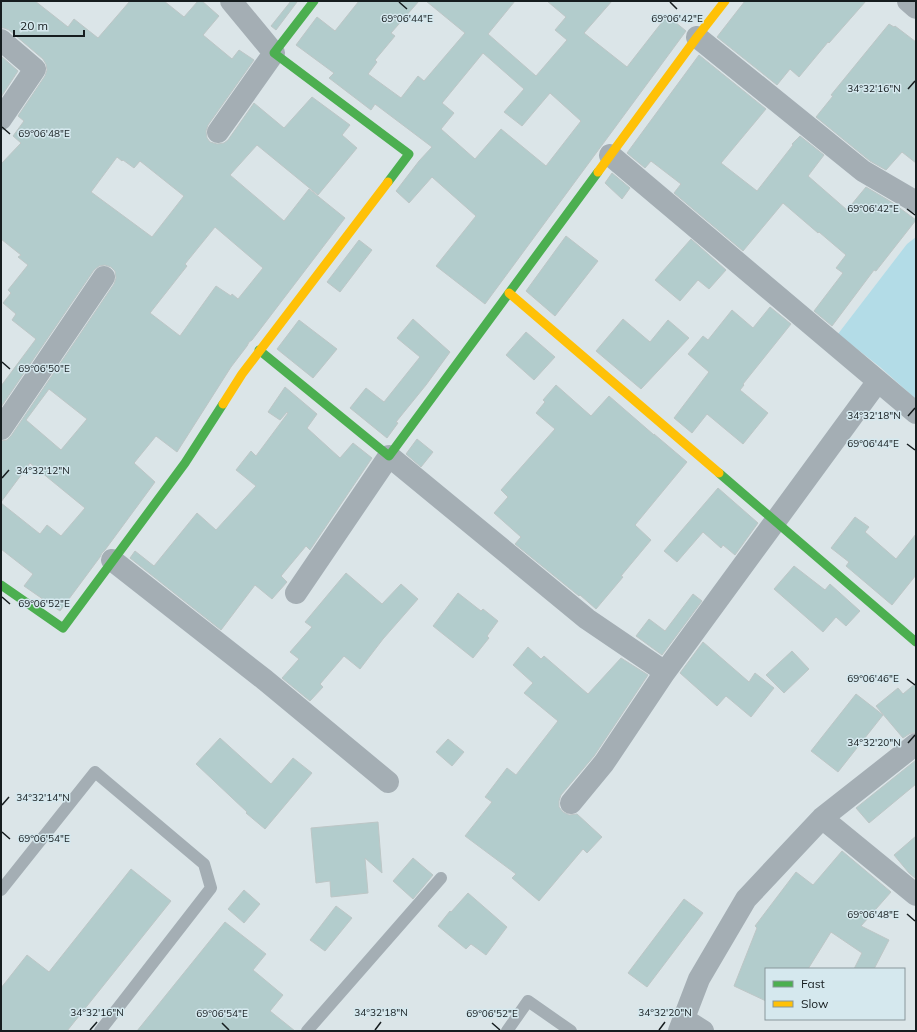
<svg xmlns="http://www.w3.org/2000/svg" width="917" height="1032" font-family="Mulish,sans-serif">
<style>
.green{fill:#b3dce7}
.building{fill:#b2cccc;stroke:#bdc6c6;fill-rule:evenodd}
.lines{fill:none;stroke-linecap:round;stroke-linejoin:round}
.lane{stroke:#a4aeb4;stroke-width:12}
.street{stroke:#a4aeb4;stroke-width:22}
.fast{stroke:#4caf50;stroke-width:9}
.slow{stroke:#ffc107;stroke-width:9}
.ticks{fill:none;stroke:#161d1f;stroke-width:1.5}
.ticks-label{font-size:10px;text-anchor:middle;fill:#161d1f;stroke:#d5e8ee;stroke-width:3;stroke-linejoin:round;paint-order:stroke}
</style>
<rect width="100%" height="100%" fill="#dbe5e8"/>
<path class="green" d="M 916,237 L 916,399 L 880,367 L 838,334 L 907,244 Z"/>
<path class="building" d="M 1,1 L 35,1 L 68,27 L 74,19 L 98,38 L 130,1 L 164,1 L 184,17 L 198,1 L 202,1 L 219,16 L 203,35 L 232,59 L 239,50 L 254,60 L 208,125 L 206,131 L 207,138 L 210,142 L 217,144 L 224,143 L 228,140 L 254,103 L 284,128 L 312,97 L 350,125 L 342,135 L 357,148 L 318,195 L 257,145 L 230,175 L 284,221 L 309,189 L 345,218 L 252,340 L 249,342 L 247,346 L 231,367 L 177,452 L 156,436 L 134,463 L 155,482 L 105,550 L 102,553 L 100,557 L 60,611 L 24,586 L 33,574 L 1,549 L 1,503 L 40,534 L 47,525 L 61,536 L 85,508 L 30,463 L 1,502 L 1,441 L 7,440 L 11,436 L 114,284 L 116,278 L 115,271 L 111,267 L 105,265 L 99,266 L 94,270 L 1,407 L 1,386 L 36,339 L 12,320 L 16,314 L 3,303 L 11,293 L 8,290 L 28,265 L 18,257 L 21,255 L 1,239 L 1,164 L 21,143 L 13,136 L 24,121 L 18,116 L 45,76 L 47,70 L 46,64 L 43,59 L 9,30 L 4,28 L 1,28 ZM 117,157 L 122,161 L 123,160 L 134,168 L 140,161 L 184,196 L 152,237 L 91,192 ZM 215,227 L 263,268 L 238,299 L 232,294 L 231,296 L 216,286 L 180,336 L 150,313 L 187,266 L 185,264 ZM 49,389 L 87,419 L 61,450 L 26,420 Z
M 291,1 L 296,1 L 297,2 L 276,30 L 271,26 Z
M 359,1 L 419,1 L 391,33 L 395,36 L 375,60 L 377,62 L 368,74 L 401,98 L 418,76 L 424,81 L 465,33 L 426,1 L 515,1 L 488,34 L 536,76 L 567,40 L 555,30 L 566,17 L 547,1 L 612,1 L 584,33 L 627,67 L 666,17 L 668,18 L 669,17 L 686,31 L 485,304 L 436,266 L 476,216 L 432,177 L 409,203 L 396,191 L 419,161 L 432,147 L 375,104 L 371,110 L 329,78 L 334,73 L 296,45 L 317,17 L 335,31 ZM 483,53 L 524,89 L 504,112 L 522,126 L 550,93 L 581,121 L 546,166 L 501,129 L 475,159 L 441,129 L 454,113 L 442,103 Z
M 745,1 L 866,1 L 829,43 L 828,42 L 799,77 L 790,69 L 777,85 L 717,37 Z
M 889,24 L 894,27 L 895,26 L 916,42 L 916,163 L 902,152 L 886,170 L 870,161 L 816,117 L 833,96 L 831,95 Z
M 699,55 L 766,109 L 721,163 L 757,191 L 793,145 L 792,144 L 800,136 L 824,155 L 808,176 L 847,210 L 866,187 L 893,203 L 916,220 L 876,271 L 874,270 L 832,326 L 814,311 L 843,273 L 836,268 L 846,255 L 819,232 L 818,233 L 783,203 L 743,251 L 674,193 L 681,184 L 651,161 L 645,168 L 627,153 Z
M 1,56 L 18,71 L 1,97 Z
M 612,173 L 630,188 L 622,199 L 605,183 Z
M 566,236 L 598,261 L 555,316 L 526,291 Z
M 691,239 L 726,270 L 709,289 L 698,280 L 680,301 L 655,280 Z
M 359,240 L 372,250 L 340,292 L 327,282 Z
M 770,307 L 791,324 L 743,384 L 744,385 L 740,390 L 768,413 L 743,444 L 707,414 L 692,433 L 674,418 L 709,372 L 688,354 L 703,336 L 708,340 L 732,310 L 753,328 Z
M 413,319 L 450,352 L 426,385 L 396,422 L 398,423 L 387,438 L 350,408 L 366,388 L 384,402 L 420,357 L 397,338 Z
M 623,319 L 650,342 L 668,320 L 689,338 L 641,389 L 596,351 Z
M 299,320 L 337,349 L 313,378 L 277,349 Z
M 526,332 L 555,357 L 534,380 L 506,355 Z
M 556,385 L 591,416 L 609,396 L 654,435 L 654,434 L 687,462 L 635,525 L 651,540 L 621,576 L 623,577 L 596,609 L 580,595 L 579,596 L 515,544 L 521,537 L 494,513 L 508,497 L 501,490 L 555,429 L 536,413 L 545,402 L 543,400 Z
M 285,387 L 317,414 L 307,428 L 340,458 L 353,443 L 372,458 L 310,550 L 306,546 L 281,576 L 287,582 L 272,599 L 255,585 L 221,630 L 130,558 L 135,551 L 154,566 L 197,513 L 216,530 L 256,486 L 236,470 L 251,451 L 256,456 L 288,413 L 287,412 L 280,420 L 268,412 Z
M 417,439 L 433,452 L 421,467 L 406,454 Z
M 718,488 L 758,523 L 735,555 L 723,545 L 721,548 L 703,532 L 677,562 L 664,551 Z
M 855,517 L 869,527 L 865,532 L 896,559 L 916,534 L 916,575 L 892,605 L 846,566 L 849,562 L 831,548 Z
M 794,566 L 825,590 L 830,584 L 860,611 L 846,626 L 836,617 L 823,632 L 774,589 Z
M 346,573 L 382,604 L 401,584 L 418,599 L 383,639 L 360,669 L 344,656 L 320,684 L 323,687 L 310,701 L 282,678 L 299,659 L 290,652 L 312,627 L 305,622 Z
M 458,593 L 481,611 L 483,609 L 498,621 L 487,636 L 489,638 L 473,658 L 433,626 Z
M 693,594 L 702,601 L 662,655 L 636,636 L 649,619 L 665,631 Z
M 703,642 L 749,682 L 755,673 L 774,688 L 751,717 L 726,696 L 717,706 L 680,673 Z
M 528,647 L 541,659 L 544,656 L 588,694 L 621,658 L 648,675 L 594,756 L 561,795 L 559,801 L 559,807 L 563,812 L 569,815 L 577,814 L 602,837 L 587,853 L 583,849 L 539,901 L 512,878 L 516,874 L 465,836 L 492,802 L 485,797 L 507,768 L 516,775 L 558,721 L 524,693 L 533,683 L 513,665 Z
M 792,651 L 809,669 L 784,693 L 766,675 Z
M 916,683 L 916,732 L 909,734 L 903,738 L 876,706 L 898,688 L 903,694 Z
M 856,694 L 883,715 L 838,772 L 811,751 Z
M 220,738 L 271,784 L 293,758 L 312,773 L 265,829 L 246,813 L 247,812 L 196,764 Z
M 448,739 L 464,752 L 452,766 L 436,752 Z
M 916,760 L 916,784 L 869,823 L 856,808 Z
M 378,822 L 382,873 L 365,858 L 368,893 L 331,897 L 330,881 L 316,883 L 311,828 Z
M 916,836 L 916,879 L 909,873 L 894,855 Z
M 842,851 L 891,892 L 861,926 L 889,940 L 874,969 L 854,969 L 862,953 L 831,932 L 808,969 L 766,969 L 766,1001 L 734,986 L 757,928 L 755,926 L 796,872 L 813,885 Z
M 413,858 L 433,875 L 413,899 L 393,881 Z
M 131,869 L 171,901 L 67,1031 L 1,1031 L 1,988 L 27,955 L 49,972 Z
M 244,890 L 260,904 L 244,923 L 228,909 Z
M 468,893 L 507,927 L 486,955 L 471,944 L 466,949 L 438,926 L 450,911 L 451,912 Z
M 684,899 L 703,913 L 647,987 L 628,973 Z
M 336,906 L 352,918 L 325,951 L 310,940 Z
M 225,922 L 266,954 L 253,970 L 283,995 L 270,1011 L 295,1031 L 137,1031 Z"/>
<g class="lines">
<path class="lane" d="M 1,890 L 95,772 L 204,864 L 211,888 L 100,1031
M 307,1031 L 441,878
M 507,1031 L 528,1001 L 571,1031"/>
<path class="street" d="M 908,1 L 916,8
M 697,37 L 863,171 L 916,202
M 1,40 L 35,69 L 1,119
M 218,132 L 274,53 L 231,1
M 610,155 L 916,413
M 1,429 L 104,277
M 112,560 L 265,680 L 388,782
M 296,593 L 389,456 L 587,619 L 665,672
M 571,803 L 604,763 L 665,672 L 878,381
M 822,818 L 916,895
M 684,1019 L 703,1031
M 679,1031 L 699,979 L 746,899 L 822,818 L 916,744"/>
<path class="fast" d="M 314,1 L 274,53 L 409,154 L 388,182
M 259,350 L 389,456 L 598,172
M 719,473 L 916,642
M 1,585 L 63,628 L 185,463 L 223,404"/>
<path class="slow" d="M 598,172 L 697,37 L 725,1
M 509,293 L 719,473
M 223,404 L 242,374 L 388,182"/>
</g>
<path class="ticks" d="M 399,2 L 407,9M 670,2 L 677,9M 908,89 L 915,81M 2,127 L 10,134M 907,209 L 915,215M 2,362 L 10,369M 908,416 L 915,408M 907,444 L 915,450M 2,478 L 9,470M 2,597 L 10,604M 907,679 L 915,685M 908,743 L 915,735M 2,805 L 9,797M 2,832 L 10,839M 907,914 L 915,921M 222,1023 L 229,1030M 492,1023 L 500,1030M 90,1030 L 97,1022M 375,1030 L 381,1022M 659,1030 L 665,1022"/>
<g class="ticks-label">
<text x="407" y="22">69°06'44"E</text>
<text x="677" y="22">69°06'42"E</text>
<text x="874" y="92">34°32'16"N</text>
<text x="44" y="137">69°06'48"E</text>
<text x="873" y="212">69°06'42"E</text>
<text x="44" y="372">69°06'50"E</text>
<text x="874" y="419">34°32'18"N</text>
<text x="873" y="447">69°06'44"E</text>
<text x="43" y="474">34°32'12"N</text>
<text x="44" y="607">69°06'52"E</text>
<text x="873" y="682">69°06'46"E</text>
<text x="874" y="746">34°32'20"N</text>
<text x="43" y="801">34°32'14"N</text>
<text x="44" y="842">69°06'54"E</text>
<text x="873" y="918">69°06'48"E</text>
<text x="97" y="1016">34°32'16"N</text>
<text x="381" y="1016">34°32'18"N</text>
<text x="665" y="1016">34°32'20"N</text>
<text x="222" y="1017">69°06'54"E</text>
<text x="492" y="1017">69°06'52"E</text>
</g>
<rect width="917" height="1032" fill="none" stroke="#161d1f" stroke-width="4"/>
<rect x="765" y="968" width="140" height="52" fill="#d5e8ee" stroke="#89979b"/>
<rect x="773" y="981" width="20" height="6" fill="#4caf50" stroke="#89979b"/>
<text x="801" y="988" font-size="12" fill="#161d1f">Fast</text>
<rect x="773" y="1001" width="20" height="6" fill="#ffc107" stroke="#89979b"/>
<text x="801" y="1008" font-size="12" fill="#161d1f">Slow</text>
<path d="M14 30v6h70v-6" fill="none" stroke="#161d1f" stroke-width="2"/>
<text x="20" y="30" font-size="12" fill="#161d1f" stroke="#d5e8ee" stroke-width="3" paint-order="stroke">20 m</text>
</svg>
